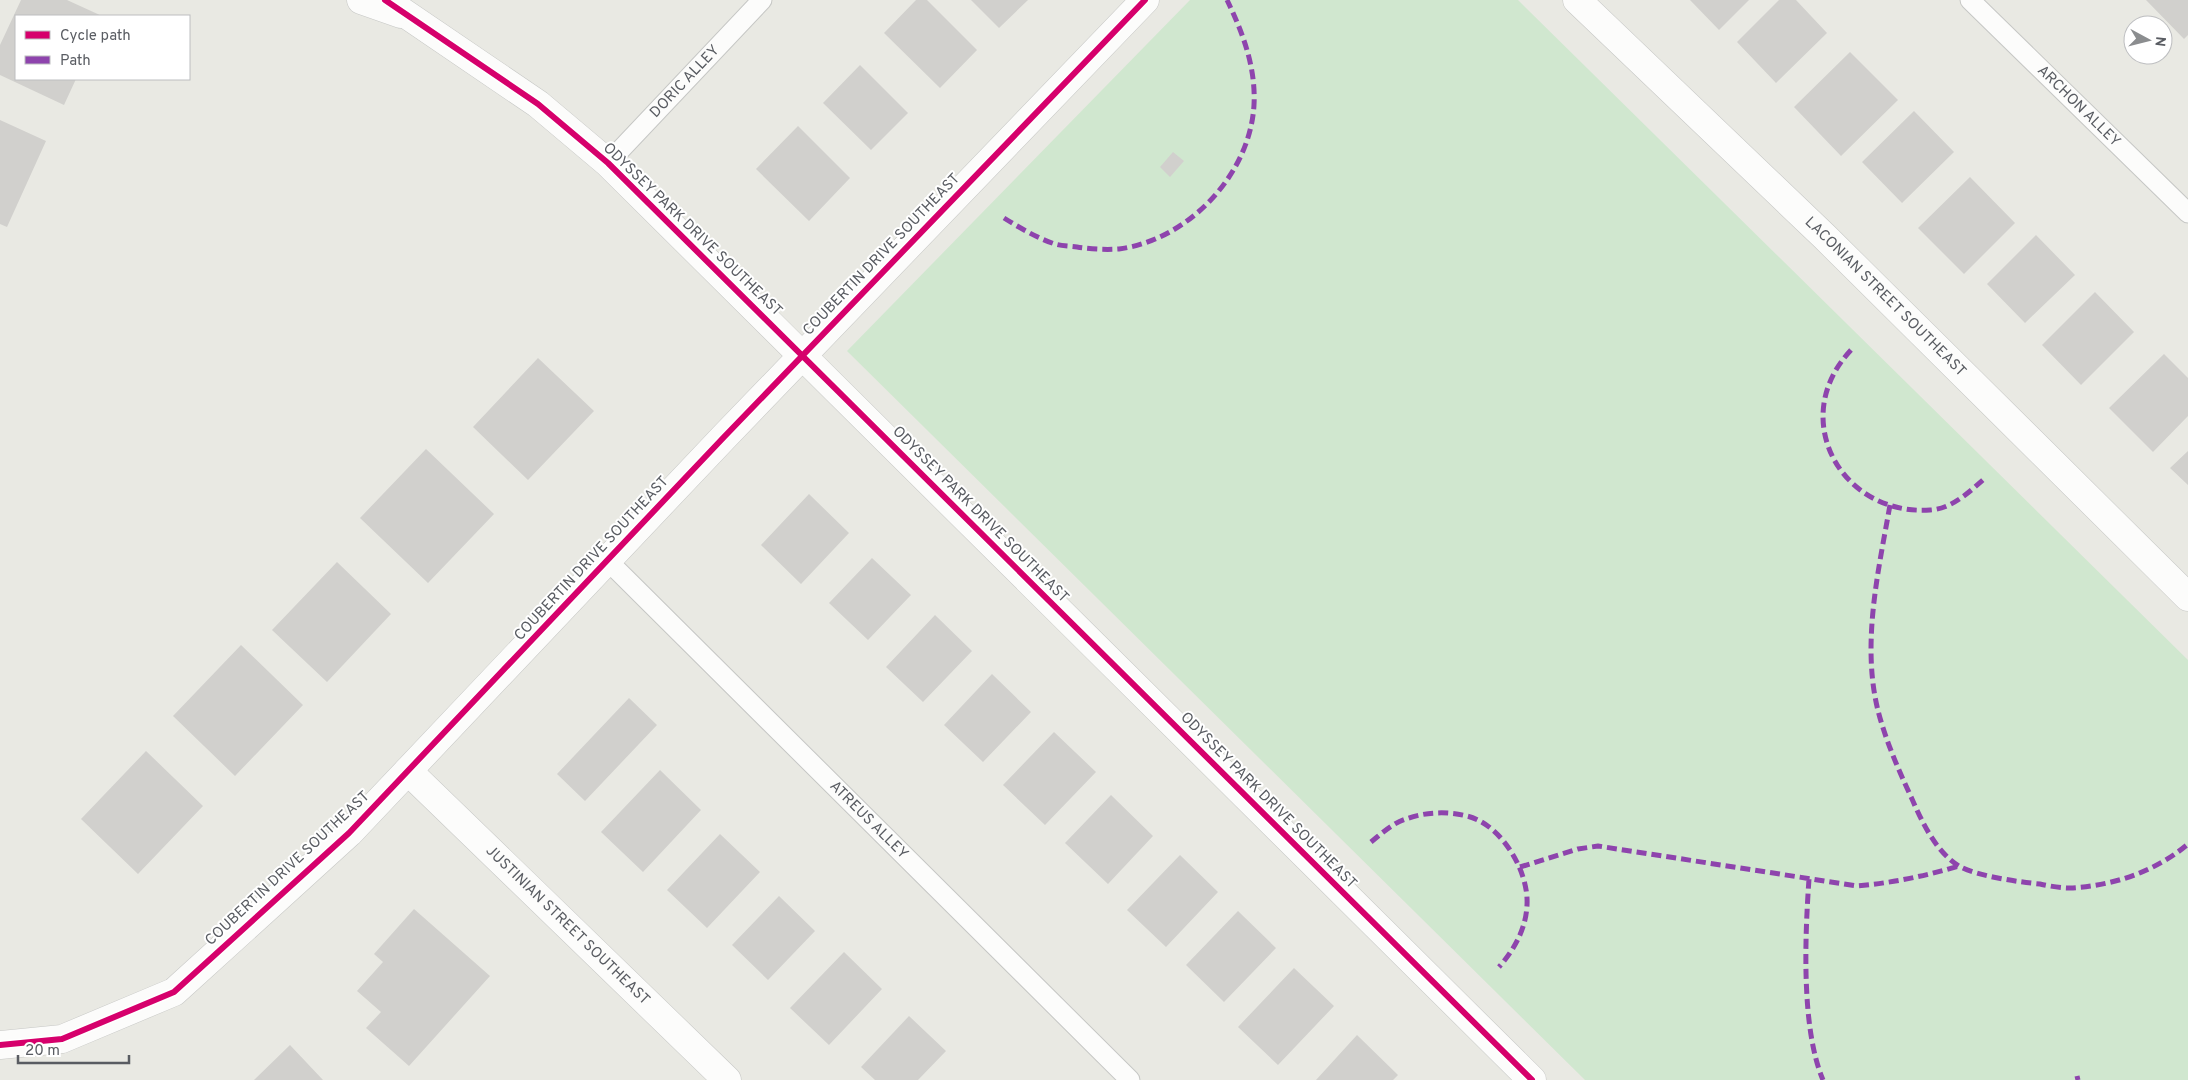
<svg xmlns="http://www.w3.org/2000/svg" width="2188" height="1080" font-family="Overpass,sans-serif">
<style>
.green{fill:#d0e7cf}
.building{fill:#d1d0cd}
.lines{fill:none;stroke-linecap:round;stroke-linejoin:round}
.service-casing{stroke:#c6c7c5;stroke-width:21}
.minor-casing{stroke:#c6c7c5;stroke-width:29}
.service{stroke:#fcfcfb;stroke-width:19}
.minor{stroke:#fcfcfb;stroke-width:28}
.quiet{stroke:#8e44ad;stroke-width:5;stroke-dasharray:10 5;stroke-linecap:butt}
.cycleway-casing{stroke:#fff;stroke-width:9}
.cycleway{stroke:#d6006c;stroke-width:6}
.labels{text-anchor:middle;dominant-baseline:central;stroke-width:4;stroke-linejoin:round;paint-order:stroke}
.street-label{font-size:15px;fill:#595c62;stroke:#fff}
</style>
<rect width="100%" height="100%" fill="#e9e9e3"/>
<path class="green" d="M 1190,0 L 1518,0 L 2188,660 L 2188,1080 L 1585,1080 L 847,351 Z"/>
<path class="building" d="M 21,0 L 67,0 L 102,16 L 16,16 L 16,79 L 76,79 L 64,105 L 0,75 L 0,45 Z
M 916,0 L 927,0 L 977,50 L 940,88 L 884,33 Z
M 971,0 L 1028,0 L 999,28 Z
M 1690,0 L 1749,0 L 1719,30 Z
M 1779,0 L 1796,0 L 1827,33 L 1776,83 L 1737,42 Z
M 2146,0 L 2188,0 L 2188,35 L 2184,39 Z
M 1850,52 L 1898,100 L 1841,156 L 1794,107 Z
M 860,65 L 908,113 L 871,150 L 823,103 Z
M 1914,111 L 1954,152 L 1902,203 L 1862,162 Z
M 0,120 L 46,141 L 7,227 L 0,224 Z
M 798,126 L 850,178 L 809,221 L 756,169 Z
M 1173,152 L 1184,161 L 1170,177 L 1160,167 Z
M 1970,177 L 2015,223 L 1964,274 L 1918,228 Z
M 2036,235 L 2075,275 L 2025,323 L 1987,284 Z
M 2095,292 L 2134,332 L 2081,385 L 2042,345 Z
M 2164,354 L 2188,378 L 2188,416 L 2153,452 L 2109,408 Z
M 538,358 L 594,411 L 528,480 L 473,427 Z
M 426,449 L 494,514 L 428,583 L 360,518 Z
M 2188,451 L 2188,485 L 2170,468 Z
M 809,494 L 849,533 L 801,584 L 761,545 Z
M 872,558 L 911,595 L 868,640 L 829,603 Z
M 337,562 L 391,614 L 327,682 L 272,630 Z
M 935,615 L 972,651 L 923,702 L 886,667 Z
M 241,645 L 303,705 L 235,776 L 173,716 Z
M 992,674 L 1031,712 L 983,762 L 944,725 Z
M 629,698 L 657,725 L 585,801 L 557,774 Z
M 1054,732 L 1096,772 L 1045,825 L 1003,785 Z
M 146,751 L 203,806 L 138,874 L 81,819 Z
M 660,770 L 701,810 L 643,872 L 601,832 Z
M 1111,795 L 1153,836 L 1108,884 L 1065,843 Z
M 720,834 L 760,872 L 707,928 L 667,890 Z
M 1180,855 L 1218,892 L 1166,947 L 1127,910 Z
M 779,896 L 815,931 L 768,980 L 732,945 Z
M 414,909 L 490,976 L 409,1066 L 366,1028 L 381,1012 L 357,991 L 383,962 L 374,954 Z
M 1238,911 L 1276,948 L 1224,1002 L 1186,965 Z
M 844,952 L 882,989 L 829,1045 L 790,1008 Z
M 1294,968 L 1334,1006 L 1278,1065 L 1238,1027 Z
M 909,1016 L 946,1051 L 918,1080 L 875,1080 L 861,1067 Z
M 1357,1035 L 1398,1075 L 1393,1080 L 1316,1080 Z
M 290,1045 L 323,1080 L 254,1080 Z"/>
<g class="lines">
<defs>
<g id="service">
<path id="s1" d="M 1970,0 L 2188,213"/>
<path id="s2" d="M 608,163 L 762,0"/>
<path id="s3" d="M 607,560 L 1130,1080"/>
</g>
<g id="minor">
<path d="M 361,0 L 401,14"/>
<path d="M 385,0 L 538,104 L 608,163 L 1532,1080"/>
<path id="s4" d="M 1577,0 L 1825,237 L 2188,597"/>
<path id="s5" d="M 408,771 L 727,1080"/>
<path d="M 0,1045 L 62,1039 L 174,992 L 349,833 L 724,437 L 1145,0"/>
</g>
</defs>
<use href="#service" class="service-casing"/>
<use href="#minor" class="minor-casing"/>
<use href="#service" class="service"/>
<use href="#minor" class="minor"/>
<path class="quiet" d="M 1004,218 C 1020,228 1037,238 1055,244 C 1061,246 1070,246 1077,247 C 1090,249 1105,250 1119,249 C 1188,240 1250,175 1254,105 C 1256,68 1243,33 1227,0
M 1851,350 C 1787,418 1841,516 1930,510 C 1951,509 1968,493 1983,480
M 1890,505 C 1878,573 1860,649 1880,718 C 1888,746 1900,773 1912,799 C 1922,822 1936,852 1959,866 C 1977,876 2018,882 2040,884 C 2049,886 2060,888 2070,888 C 2112,886 2155,872 2188,844
M 1371,842 C 1382,833 1393,823 1406,819 C 1425,812 1447,811 1467,816 C 1501,824 1529,871 1527,905 C 1526,929 1514,950 1499,967
M 1520,867 L 1578,849 L 1598,846 L 1857,886 C 1892,883 1925,876 1959,866
M 1809,879 C 1805,936 1801,1028 1823,1080
M 2077,1076 L 2078,1080"/>
<defs>
<path id="cycleway" d="M 385,0 L 538,104 L 608,163 L 1532,1080
M 0,1045 L 62,1039 L 174,992 L 349,833 L 724,437 L 1145,0"/>
</defs>
<use href="#cycleway" class="cycleway-casing"/>
<use href="#cycleway" class="cycleway"/>
</g>
<g class="labels">
<g class="street-label">
<text stroke="none"><textPath href="#s2" startOffset="112">DORIC ALLEY</textPath></text>
<text stroke="none"><textPath href="#s1" startOffset="152">ARCHON ALLEY</textPath></text>
<text transform="translate(692 230) rotate(44)">ODYSSEY PARK DRIVE SOUTHEAST</text>
<text transform="translate(882 255) rotate(-46)">COUBERTIN DRIVE SOUTHEAST</text>
<text stroke="none"><textPath href="#s4" startOffset="428">LACONIAN STREET SOUTHEAST</textPath></text>
<text transform="translate(980 515) rotate(45)">ODYSSEY PARK DRIVE SOUTHEAST</text>
<text transform="translate(592 559) rotate(-47)">COUBERTIN DRIVE SOUTHEAST</text>
<text transform="translate(1268 801) rotate(45)">ODYSSEY PARK DRIVE SOUTHEAST</text>
<text stroke="none"><textPath href="#s3" startOffset="369">ATREUS ALLEY</textPath></text>
<text transform="translate(288 869) rotate(-43)">COUBERTIN DRIVE SOUTHEAST</text>
<text stroke="none"><textPath href="#s5" startOffset="222">JUSTINIAN STREET SOUTHEAST</textPath></text>
</g>
</g>
<rect x="15" y="15" width="175" height="65" fill="#ffffff" stroke="#bdbec0"/>
<rect x="25" y="31" width="25" height="8" fill="#d6006c" stroke="#bdbec0"/>
<text x="60" y="40" font-size="15" fill="#595c62">Cycle path</text>
<rect x="25" y="56" width="25" height="8" fill="#8e44ad" stroke="#bdbec0"/>
<text x="60" y="65" font-size="15" fill="#595c62">Path</text>
<g transform="translate(2148 40) rotate(97)"><circle r="24" fill="#ffffff" stroke="#bdbec0"/>
<path d="M0-4L9 19L0 12L-9 19Z" fill="#8b8d8f"/>
<text y="-8" font-size="14" font-weight="bold" text-anchor="middle" fill="#595c62">N</text>
</g>
<path d="M18 1055v8h111v-8" fill="none" stroke="#595c62" stroke-width="2.5"/>
<text x="25" y="1055" font-size="15" fill="#595c62" stroke="#ffffff" stroke-width="4" paint-order="stroke">20 m</text>
</svg>
